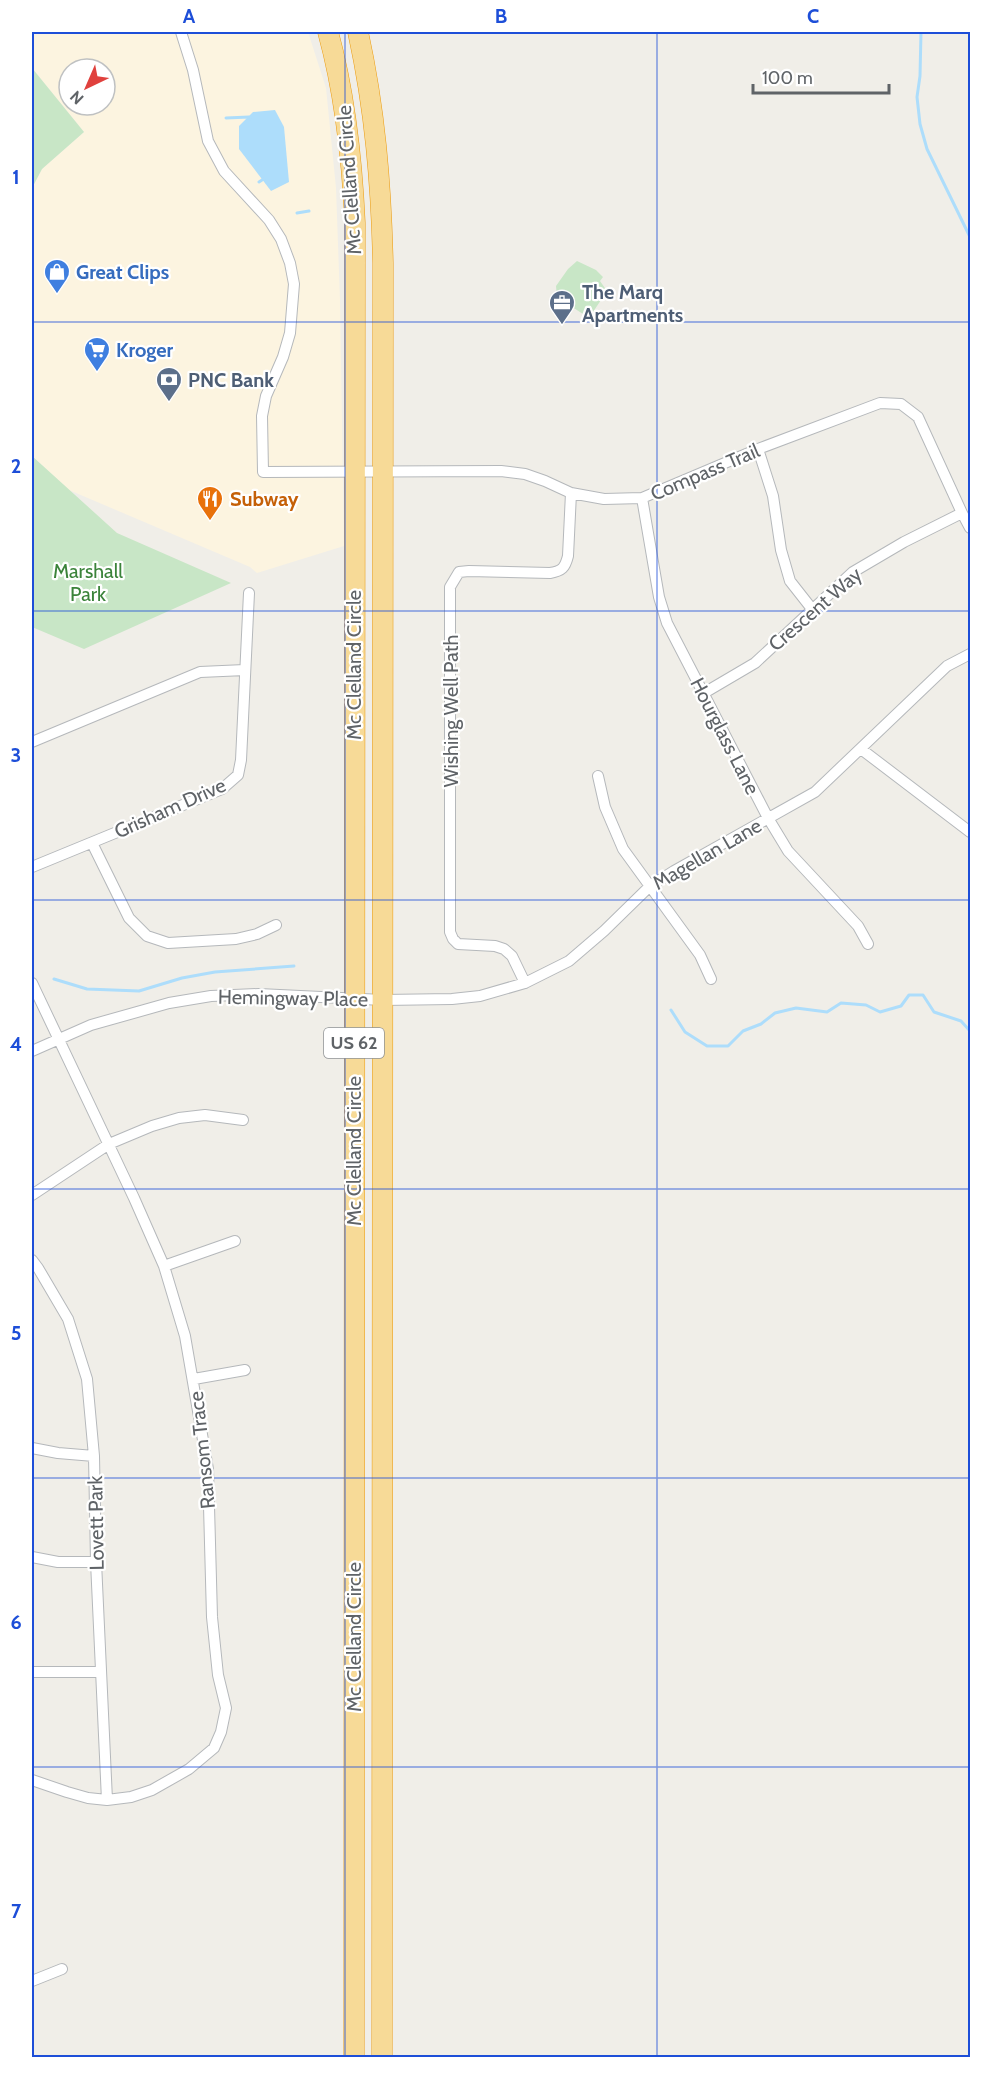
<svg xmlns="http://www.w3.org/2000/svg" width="1002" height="2089" font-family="Cabin,sans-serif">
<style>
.commercial{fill:#fcf4e0;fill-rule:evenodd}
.green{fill:#c8e6c6}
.water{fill:#adddfb}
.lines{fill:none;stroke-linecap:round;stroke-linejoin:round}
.stream{stroke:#adddfb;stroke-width:3}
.street-casing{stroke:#b5b8bb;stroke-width:12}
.highway-casing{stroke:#eb9a0d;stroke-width:21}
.street{stroke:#fff;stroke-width:10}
.highway{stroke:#f7da97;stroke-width:20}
.grid{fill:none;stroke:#1d4ed8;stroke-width:1.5;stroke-opacity:0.55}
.labels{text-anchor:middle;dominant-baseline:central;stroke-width:4.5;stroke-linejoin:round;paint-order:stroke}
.shield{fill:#fff;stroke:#8f9295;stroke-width:1.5}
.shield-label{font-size:18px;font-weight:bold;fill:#5f6367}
.street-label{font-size:20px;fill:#5f6367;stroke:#fff}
.shop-label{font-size:20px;font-weight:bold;fill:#366cbe;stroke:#fff;text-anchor:start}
.service-label{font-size:20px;font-weight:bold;fill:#4e5e75;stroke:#fff;text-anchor:start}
.food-label{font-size:20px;font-weight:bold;fill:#c56008;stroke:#fff;text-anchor:start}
.park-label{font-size:20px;fill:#3b833a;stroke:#fff}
.neatline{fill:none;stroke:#1d4ed8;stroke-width:2}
.grid-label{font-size:20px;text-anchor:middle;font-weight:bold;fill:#1d4ed8}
</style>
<rect width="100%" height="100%" fill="#f0eee8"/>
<path class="commercial" d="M 32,32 L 308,32 L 326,88 L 336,188 L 340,300 L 344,546 L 257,573 L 250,567 L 69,490 L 32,456 L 32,188 L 42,169 L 84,132 L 32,68 ZM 69,69 L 105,69 L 105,105 L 69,105 Z"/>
<path class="green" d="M 32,68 L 84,132 L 42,169 L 32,188 Z
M 577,261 L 596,270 L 603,277 L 600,281 L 607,291 L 593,312 L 586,316 L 557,297 L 556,286 L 568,269 Z
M 32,456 L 117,533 L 231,583 L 84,649 L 32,627 Z"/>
<path class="water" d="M 275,110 L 284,127 L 289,182 L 271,191 L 239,149 L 239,126 L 253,112 Z"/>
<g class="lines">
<path class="stream" d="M 921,32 L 920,76 L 917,97 L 920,124 L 927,149 L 970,237
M 226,118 L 249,117 L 250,119
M 259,182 L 265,178
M 297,213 L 309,211
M 54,979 L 87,989 L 139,991 L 182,978 L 215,972 L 294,966
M 671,1010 L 685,1032 L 707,1046 L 728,1046 L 743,1031 L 761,1024 L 775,1013 L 796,1008 L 827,1012 L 841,1003 L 866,1005 L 880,1012 L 901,1006 L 909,995 L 923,995 L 934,1012 L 961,1021 L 970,1031"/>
<defs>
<path id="street" d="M 181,32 L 193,70 L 208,141 L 224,171 L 269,220 L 281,239 L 290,263 L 294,284 L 290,333 L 283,357 L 266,396 L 262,416 L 263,472 L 501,471 L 525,474 L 545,481 L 571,493 L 604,499 L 642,498 L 758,449 L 880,403 L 901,404 L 918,417 L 962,513 L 970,528
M 758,449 L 773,496 L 781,550 L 790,581 L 812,609
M 642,498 L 659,597 L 667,623 L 768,818 L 788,851 L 858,926 L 868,944
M 704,693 L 755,663 L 853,572 L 904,542 L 962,513
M 32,742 L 200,672 L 245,670
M 861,749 L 970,832
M 598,776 L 605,807 L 623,849 L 700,955 L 711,979
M 92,843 L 129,918 L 147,936 L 168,943 L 236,939 L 257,934 L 276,925
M 32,867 L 222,789 L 238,775 L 241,760 L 249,593
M 32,983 L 134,1198 L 164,1266 L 185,1336 L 208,1469 L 212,1617 L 218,1675 L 226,1708 L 221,1732 L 214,1748 L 189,1769 L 152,1790 L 131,1797 L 107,1800 L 88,1798 L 67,1792 L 32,1780
M 525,983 L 512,956 L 504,949 L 495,946 L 458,944 L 453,939 L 450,932 L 450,587 L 459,572 L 469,571 L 550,573 C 562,571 565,568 568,556 L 571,493
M 32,1051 L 91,1025 L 169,1003 L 211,996 L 259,994 L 383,1000 L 452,999 L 480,996 L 525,983 L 569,961 L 604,931 L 649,887 L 674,871 L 815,792 L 947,666 L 970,654
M 32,1195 L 109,1144 L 152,1126 L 179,1118 L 205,1115 L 243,1120
M 32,1260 L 38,1268 L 68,1319 L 87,1379 L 94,1456 L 96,1562 L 107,1800
M 164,1266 L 235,1241
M 194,1379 L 245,1370
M 32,1448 L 58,1453 L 94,1456
M 32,1557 L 58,1562 L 96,1562
M 32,1672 L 101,1672
M 32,1981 L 62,1969"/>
<path id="highway" d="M 328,32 C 345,94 352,158 355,223 L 354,2058
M 358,32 C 375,110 381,182 383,263 L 382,2058"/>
</defs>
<use href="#street" class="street-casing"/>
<use href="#highway" class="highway-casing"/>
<use href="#street" class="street"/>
<use href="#highway" class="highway"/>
</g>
<path class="grid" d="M 345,32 L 345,2058M 657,32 L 657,2058M 32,322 L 970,322M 32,611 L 970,611M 32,900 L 970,900M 32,1189 L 970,1189M 32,1478 L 970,1478M 32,1767 L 970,1767"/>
<defs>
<symbol id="shop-pin" viewBox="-11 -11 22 30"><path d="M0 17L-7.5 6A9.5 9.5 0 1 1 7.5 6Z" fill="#3f7fe0" stroke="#fff"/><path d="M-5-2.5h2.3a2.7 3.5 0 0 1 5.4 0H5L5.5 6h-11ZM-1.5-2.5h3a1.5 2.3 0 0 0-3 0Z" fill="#fff"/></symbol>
<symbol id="office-pin" viewBox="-11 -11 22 30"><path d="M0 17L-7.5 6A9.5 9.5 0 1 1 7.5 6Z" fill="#5c6f8a" stroke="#fff"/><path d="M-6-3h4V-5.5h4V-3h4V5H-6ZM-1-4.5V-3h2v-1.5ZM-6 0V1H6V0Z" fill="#fff"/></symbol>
<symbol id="supermarket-pin" viewBox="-11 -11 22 30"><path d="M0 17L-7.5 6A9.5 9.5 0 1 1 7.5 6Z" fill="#3f7fe0" stroke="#fff"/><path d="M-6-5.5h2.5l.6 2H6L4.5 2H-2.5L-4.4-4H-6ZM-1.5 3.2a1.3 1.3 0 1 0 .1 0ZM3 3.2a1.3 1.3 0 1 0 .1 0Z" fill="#fff"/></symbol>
<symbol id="bank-pin" viewBox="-11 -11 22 30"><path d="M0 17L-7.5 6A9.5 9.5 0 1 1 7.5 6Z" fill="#5c6f8a" stroke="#fff"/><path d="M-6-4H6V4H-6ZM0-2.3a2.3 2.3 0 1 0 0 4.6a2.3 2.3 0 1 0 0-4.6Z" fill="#fff"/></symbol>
<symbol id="restaurant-pin" viewBox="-11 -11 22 30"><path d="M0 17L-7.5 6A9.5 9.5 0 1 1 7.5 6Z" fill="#e8710a" stroke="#fff"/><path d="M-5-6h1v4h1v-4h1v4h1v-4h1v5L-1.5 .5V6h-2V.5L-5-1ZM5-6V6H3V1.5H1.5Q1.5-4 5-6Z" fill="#fff"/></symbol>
</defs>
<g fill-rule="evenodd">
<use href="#shop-pin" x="42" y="257" width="30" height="40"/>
<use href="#office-pin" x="547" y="288" width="30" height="40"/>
<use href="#supermarket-pin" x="82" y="335" width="30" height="40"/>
<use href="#bank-pin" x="154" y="365" width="30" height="40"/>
<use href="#restaurant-pin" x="195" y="484" width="30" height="40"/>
</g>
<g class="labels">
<rect class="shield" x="324" y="1028" width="60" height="30" rx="4.5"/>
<g class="shield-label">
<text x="354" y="1043">US 62</text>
</g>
<g class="street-label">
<text transform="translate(349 180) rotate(-94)">Mc Clelland Circle</text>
<text transform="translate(705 472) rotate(-23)">Compass Trail</text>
<text transform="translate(815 609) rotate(-41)">Crescent Way</text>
<text transform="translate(354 665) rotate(-90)">Mc Clelland Circle</text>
<text transform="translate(451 711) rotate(-90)">Wishing Well Path</text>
<text transform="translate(725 736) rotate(63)">Hourglass Lane</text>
<text transform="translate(170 808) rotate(-24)">Grisham Drive</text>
<text transform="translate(707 854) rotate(-30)">Magellan Lane</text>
<text transform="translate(293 998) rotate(1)">Hemingway Place</text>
<text transform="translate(354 1151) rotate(-90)">Mc Clelland Circle</text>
<text transform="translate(202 1450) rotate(-96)">Ransom Trace</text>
<text transform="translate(96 1523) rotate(-91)">Lovett Park</text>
<text transform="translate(354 1637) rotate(-90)">Mc Clelland Circle</text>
</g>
<g class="shop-label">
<text x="76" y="272">Great Clips</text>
<text x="116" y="350">Kroger</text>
</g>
<g class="service-label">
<text x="582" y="292">The Marq<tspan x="582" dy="23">Apartments</tspan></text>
<text x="188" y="380">PNC Bank</text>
</g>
<g class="food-label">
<text x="230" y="499">Subway</text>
</g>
<g class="park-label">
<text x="88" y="571">Marshall<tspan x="88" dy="23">Park</tspan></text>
</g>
</g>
<rect width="1002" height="2089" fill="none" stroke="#ffffff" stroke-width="66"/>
<g transform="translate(87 87) rotate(224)"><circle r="28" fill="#ffffff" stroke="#bfc1c2" stroke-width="1.5"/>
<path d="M0-4.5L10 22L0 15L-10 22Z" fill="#e0413d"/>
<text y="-9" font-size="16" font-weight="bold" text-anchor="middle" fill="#5f6367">N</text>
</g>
<path d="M753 84v9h136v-9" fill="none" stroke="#5f6367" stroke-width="3"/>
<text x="762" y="84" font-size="18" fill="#5f6367" stroke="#ffffff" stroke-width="4.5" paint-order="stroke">100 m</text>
<rect x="33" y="33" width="936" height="2023" class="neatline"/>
<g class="grid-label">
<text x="189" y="23">A</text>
<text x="501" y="23">B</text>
<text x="813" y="23">C</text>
<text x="16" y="184">1</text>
<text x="16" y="473">2</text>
<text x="16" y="762">3</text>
<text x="16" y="1051">4</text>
<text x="16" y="1340">5</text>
<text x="16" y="1629">6</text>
<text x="16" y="1918">7</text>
</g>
</svg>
